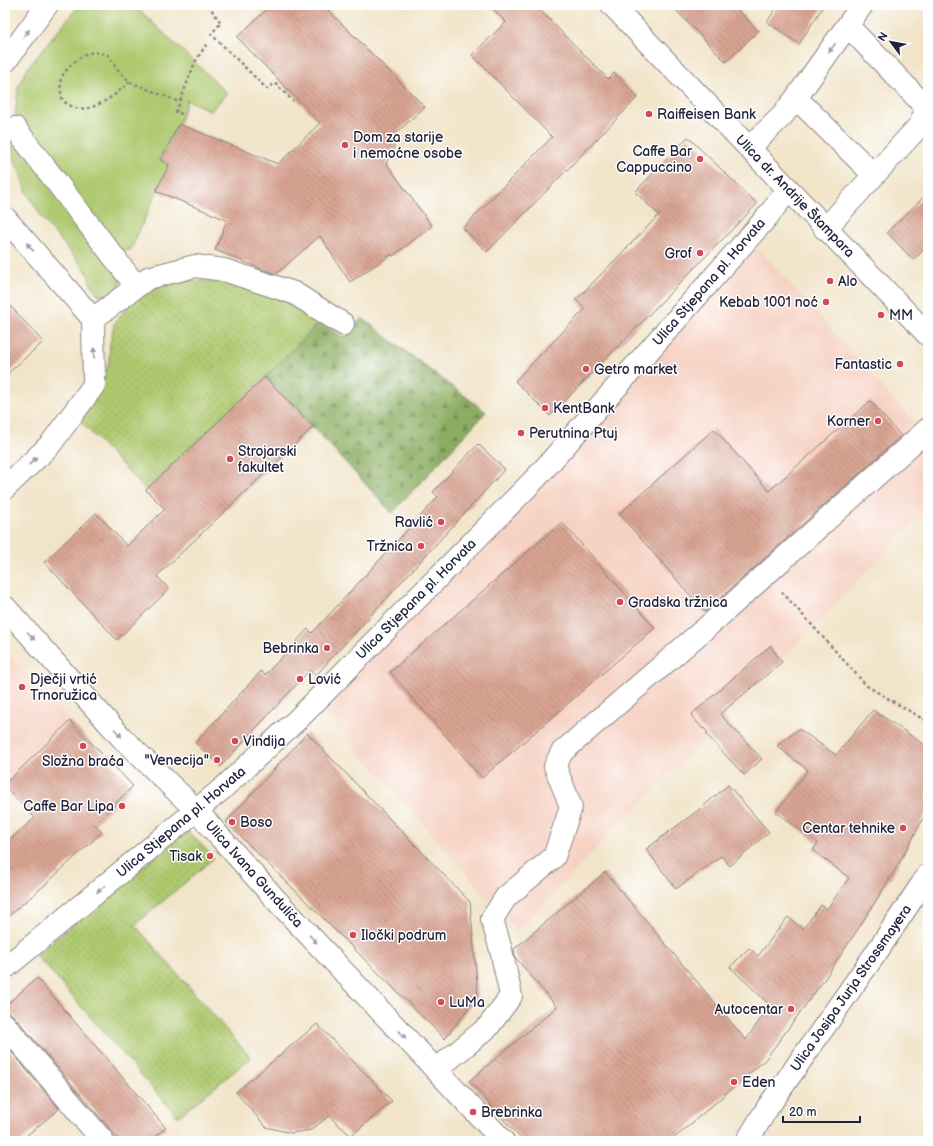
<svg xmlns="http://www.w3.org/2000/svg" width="933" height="1146" font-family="'Balsamiq Sans',sans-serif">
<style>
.built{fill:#f6d2c3}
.grass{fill:#afc96f;stroke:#687655}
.forest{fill:url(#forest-firs);stroke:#56684e}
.park{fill:url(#park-dots);stroke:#687655}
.building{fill:url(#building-back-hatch)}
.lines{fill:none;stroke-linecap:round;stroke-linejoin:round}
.minor-casing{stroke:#8a8382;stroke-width:24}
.major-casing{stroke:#8a8382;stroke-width:24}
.path{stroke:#8a8382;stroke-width:2.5;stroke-dasharray:3 3;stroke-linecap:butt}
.minor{stroke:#fff;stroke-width:22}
.major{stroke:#fff;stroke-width:22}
.oneway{fill:#9c9ca7}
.poi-dot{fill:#d1495b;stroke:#fff;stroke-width:1.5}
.labels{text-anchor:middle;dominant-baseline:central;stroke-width:3;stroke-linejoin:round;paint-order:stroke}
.poi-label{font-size:14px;fill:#22223b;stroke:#fff;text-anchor:start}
.street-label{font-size:14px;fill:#22223b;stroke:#fff}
</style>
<defs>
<pattern id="forest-firs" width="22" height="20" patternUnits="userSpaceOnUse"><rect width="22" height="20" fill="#8bad62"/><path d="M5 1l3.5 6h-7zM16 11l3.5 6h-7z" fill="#718c52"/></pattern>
<pattern id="park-dots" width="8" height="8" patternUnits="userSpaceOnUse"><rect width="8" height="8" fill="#afc96f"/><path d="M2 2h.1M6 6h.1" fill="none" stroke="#96ac61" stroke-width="1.8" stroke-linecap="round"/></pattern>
<pattern id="building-back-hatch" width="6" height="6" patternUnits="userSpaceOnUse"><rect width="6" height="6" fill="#d9a492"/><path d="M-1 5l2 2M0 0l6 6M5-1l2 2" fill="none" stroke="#b08578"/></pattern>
</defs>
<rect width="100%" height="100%" fill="#fff"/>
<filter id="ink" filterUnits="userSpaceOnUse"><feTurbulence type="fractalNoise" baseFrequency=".025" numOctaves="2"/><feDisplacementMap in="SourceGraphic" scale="8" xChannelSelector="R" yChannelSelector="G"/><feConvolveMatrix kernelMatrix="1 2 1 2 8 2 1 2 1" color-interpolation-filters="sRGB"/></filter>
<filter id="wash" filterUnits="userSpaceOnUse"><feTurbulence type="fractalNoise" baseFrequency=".012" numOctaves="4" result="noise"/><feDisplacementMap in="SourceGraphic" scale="16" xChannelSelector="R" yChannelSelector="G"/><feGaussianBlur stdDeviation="0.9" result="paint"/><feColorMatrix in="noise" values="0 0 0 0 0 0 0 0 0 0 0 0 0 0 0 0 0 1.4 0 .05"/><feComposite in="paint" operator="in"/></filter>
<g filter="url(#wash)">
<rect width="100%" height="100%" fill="#f1e4c9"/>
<path class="built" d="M 758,248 L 928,438 L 928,508 L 517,931 L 311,697 Z
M 5,651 L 71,722 L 5,784 Z"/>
<path class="grass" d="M 79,5 L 134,5 L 227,93 L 211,111 L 187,100 L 179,124 L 160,160 L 169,165 L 131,249 L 119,254 L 15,119 L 18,87 L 27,69 Z
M 13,132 L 120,279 L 120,285 L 116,290 L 108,296 L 102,296 L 98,294 L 91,284 L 87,272 L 42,218 L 27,192 L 15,160 L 11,142 Z"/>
<path class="forest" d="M 362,318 L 486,412 L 392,513 L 313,427 L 265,377 L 319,322 L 344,337 Z"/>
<path class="park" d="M 180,280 L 203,281 L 237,285 L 295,305 L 319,322 L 265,377 L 146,490 L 79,420 L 104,378 L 109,361 L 110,344 L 114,324 L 130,304 L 150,289 Z
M 187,830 L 214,858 L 135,925 L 251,1058 L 178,1117 L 36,955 Z"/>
<g id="blocks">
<path class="building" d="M 272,5 L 323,5 L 425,107 L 393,136 L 394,148 L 386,163 L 432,226 L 393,256 L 392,254 L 350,282 L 320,236 L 276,274 L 259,268 L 215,250 L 227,220 L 156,191 L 169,165 L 160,160 L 179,124 L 278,164 L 320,123 L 237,37 Z
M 489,5 L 535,5 L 608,79 L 614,73 L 638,97 L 487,252 L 463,228 L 552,137 L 472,55 L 506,22 Z
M 671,5 L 733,5 L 758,31 L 726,62 Z
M 778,5 L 824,5 L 799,44 L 767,22 Z
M 688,137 L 757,204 L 550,416 L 515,381 L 585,309 L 576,300 L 659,215 L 635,192 Z
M 928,193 L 928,246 L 913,260 L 887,232 Z
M 5,300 L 43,342 L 5,376 Z
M 265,377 L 313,427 L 157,576 L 169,589 L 117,640 L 44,562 L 96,513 L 127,546 L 165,509 L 146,490 Z
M 870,401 L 901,436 L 705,612 L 619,514 L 714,429 L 769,491 Z
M 478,444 L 505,469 L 316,675 L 310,670 L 221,766 L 195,743 L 261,671 L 265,675 L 308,629 L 312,633 L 438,497 L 433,492 Z
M 562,522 L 655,628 L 482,778 L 390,672 Z
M 770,646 L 782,662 L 720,714 L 762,759 L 744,775 L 706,734 L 708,733 L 704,728 L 703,729 L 691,715 Z
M 873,710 L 928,747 L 928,810 L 894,872 L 858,929 L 824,980 L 765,1060 L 671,1141 L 523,1141 L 469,1081 L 557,1007 L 515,957 L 514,949 L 605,872 L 746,1040 L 770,1005 L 730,967 L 749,948 L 758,956 L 788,917 L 803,929 L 821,905 L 827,909 L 849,878 L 813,850 L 818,843 L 776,812 L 808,770 L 777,746 L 799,729 L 836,755 Z
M 70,721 L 133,786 L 95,824 L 102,832 L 46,884 L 5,919 L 5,844 L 35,818 L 5,787 L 5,784 Z
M 307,733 L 470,902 L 478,995 L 445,1039 L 226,822 Z
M 728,785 L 769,832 L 730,866 L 721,856 L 676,889 L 646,849 L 701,808 Z
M 37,978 L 166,1128 L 149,1141 L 120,1141 L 15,1017 L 10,1013 L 5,1013 L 5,1006 Z
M 317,1024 L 392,1101 L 351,1136 L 329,1116 L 311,1130 L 291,1133 L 266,1127 L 236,1092 Z
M 5,1044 L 59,1109 L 20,1141 L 5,1141 Z"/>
</g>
</g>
<g filter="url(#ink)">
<use href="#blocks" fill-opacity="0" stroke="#8a8382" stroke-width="1"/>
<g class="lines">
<defs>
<path id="minor" d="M 612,5 C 717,115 822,225 928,335
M 5,62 L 47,5
M 796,98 L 874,175
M 15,128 L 136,286
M 749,148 L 782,116 L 796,98 L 862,5
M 5,218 L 93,319 L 94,385 L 50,445 L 5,488
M 825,229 L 920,125 L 926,110 L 921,102 L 848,26
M 93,319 L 148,278 L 195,266 L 224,270 L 294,293 L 343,324
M 5,607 L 122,738 L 196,810 L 278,902 L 503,1141
M 5,968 L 222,789 L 299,718 L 537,477 L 767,217 L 788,190
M 5,1025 L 103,1141
M 436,1070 L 488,1027 L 511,996 L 501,950 L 492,919 L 506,897 L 554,857 L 571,807 L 555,766 L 562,752 L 715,620 L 928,429"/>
<path id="major" d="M 747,1141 L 768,1107 L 878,950 L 928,875"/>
</defs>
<use href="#minor" class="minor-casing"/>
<use href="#major" class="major-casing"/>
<path class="path" d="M 208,5 L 221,23 L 211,34 L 267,89 L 275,83 L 293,101
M 130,82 C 122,88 114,96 105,101 C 94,107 83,112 71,106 C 65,103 62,100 61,95 C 61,90 60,83 61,79 C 64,70 81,54 90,53 C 96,52 102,53 108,55 L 117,69 L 130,82 L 179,102
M 182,114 L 176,112 L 195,62 L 208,42
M 782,592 L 867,686 L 928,722"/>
<use href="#minor" class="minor"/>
<use href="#major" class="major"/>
</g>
<defs><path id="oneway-solid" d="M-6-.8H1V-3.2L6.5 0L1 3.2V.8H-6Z"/></defs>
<g class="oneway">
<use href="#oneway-solid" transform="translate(26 34) rotate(-53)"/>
<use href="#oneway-solid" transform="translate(832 48) rotate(126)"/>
<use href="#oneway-solid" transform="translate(30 247) rotate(-131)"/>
<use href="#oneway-solid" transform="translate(94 353) rotate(-91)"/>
<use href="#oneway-solid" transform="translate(33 461) rotate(-44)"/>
<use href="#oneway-solid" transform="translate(31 636) rotate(48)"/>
<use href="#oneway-solid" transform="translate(118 733) rotate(48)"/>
<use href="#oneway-solid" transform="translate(101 889) rotate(140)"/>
<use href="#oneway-solid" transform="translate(313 939) rotate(47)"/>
<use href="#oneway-solid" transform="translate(402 1034) rotate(47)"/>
</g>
</g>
<g class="poi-dot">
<circle cx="649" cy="114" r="4"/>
<circle cx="345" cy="145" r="4"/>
<circle cx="700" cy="159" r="4"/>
<circle cx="700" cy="253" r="4"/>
<circle cx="830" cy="281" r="4"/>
<circle cx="826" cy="302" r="4"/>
<circle cx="881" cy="315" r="4"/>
<circle cx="900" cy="364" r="4"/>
<circle cx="586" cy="369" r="4"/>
<circle cx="545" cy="408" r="4"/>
<circle cx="878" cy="421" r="4"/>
<circle cx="521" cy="433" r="4"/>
<circle cx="230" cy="459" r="4"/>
<circle cx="441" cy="522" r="4"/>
<circle cx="421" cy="546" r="4"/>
<circle cx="620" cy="602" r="4"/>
<circle cx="327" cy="648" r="4"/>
<circle cx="300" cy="679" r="4"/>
<circle cx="22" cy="687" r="4"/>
<circle cx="235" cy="741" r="4"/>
<circle cx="83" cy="746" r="4"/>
<circle cx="217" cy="760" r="4"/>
<circle cx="122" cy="806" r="4"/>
<circle cx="232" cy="822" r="4"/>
<circle cx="903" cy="828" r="4"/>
<circle cx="210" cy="856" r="4"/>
<circle cx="353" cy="935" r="4"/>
<circle cx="441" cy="1002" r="4"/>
<circle cx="791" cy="1009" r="4"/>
<circle cx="734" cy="1082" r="4"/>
<circle cx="473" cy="1112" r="4"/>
</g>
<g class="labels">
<g class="poi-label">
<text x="657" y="114">Raiffeisen Bank</text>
<text x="353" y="137">Dom za starije<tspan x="353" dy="16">i nemoćne osobe</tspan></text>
<text x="692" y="151" text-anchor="end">Caffe Bar<tspan x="692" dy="16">Cappuccino</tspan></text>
<text x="692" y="253" text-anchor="end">Grof</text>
<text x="838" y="281">Alo</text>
<text x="818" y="302" text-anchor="end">Kebab 1001 noć</text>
<text x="889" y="315">MM</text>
<text x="892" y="364" text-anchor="end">Fantastic</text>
<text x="594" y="369">Getro market</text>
<text x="553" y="408">KentBank</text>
<text x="870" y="421" text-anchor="end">Korner</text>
<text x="529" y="433">Perutnina Ptuj</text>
<text x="238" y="451">Strojarski<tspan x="238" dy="16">fakultet</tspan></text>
<text x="433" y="522" text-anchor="end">Ravlić</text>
<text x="413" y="546" text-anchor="end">Tržnica</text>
<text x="628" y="602">Gradska tržnica</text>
<text x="319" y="648" text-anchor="end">Bebrinka</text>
<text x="30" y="679">Dječji vrtić<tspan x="30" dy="16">Trnoružica</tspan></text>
<text x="308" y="679">Lović</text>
<text x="243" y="741">Vindija</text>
<text x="209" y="760" text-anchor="end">"Venecija"</text>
<text x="83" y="761" text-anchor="middle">Složna braća</text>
<text x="114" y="806" text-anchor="end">Caffe Bar Lipa</text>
<text x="240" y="822">Boso</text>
<text x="895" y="828" text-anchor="end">Centar tehnike</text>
<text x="202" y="856" text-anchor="end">Tisak</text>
<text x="361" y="935">Iločki podrum</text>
<text x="449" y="1002">LuMa</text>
<text x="783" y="1009" text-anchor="end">Autocentar</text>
<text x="742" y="1082">Eden</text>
<text x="481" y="1112">Brebrinka</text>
</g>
<g class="street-label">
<text transform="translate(795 196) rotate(46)">Ulica dr. Andrije Štampara</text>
<text transform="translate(709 282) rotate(-49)">Ulica Stjepana pl. Horvata</text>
<text transform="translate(416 599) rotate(-45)">Ulica Stjepana pl. Horvata</text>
<text transform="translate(181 822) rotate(-40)">Ulica Stjepana pl. Horvata</text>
<text transform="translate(254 874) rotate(48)">Ulica Ivana Gundulića</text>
<text transform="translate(851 988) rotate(-55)">Ulica Josipa Jurja Strossmayera</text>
</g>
</g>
<rect width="933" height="1146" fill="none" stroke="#fff" stroke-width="20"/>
<g transform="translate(891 42) rotate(302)" stroke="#ffffff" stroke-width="3" paint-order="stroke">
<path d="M0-3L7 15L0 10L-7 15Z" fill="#22223b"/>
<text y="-6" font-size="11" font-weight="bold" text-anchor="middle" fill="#22223b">N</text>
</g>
<path d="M783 1116v6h77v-6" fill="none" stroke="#22223b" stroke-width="2"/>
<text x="789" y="1116" font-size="12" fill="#22223b" stroke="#ffffff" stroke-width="3" paint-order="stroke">20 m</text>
</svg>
